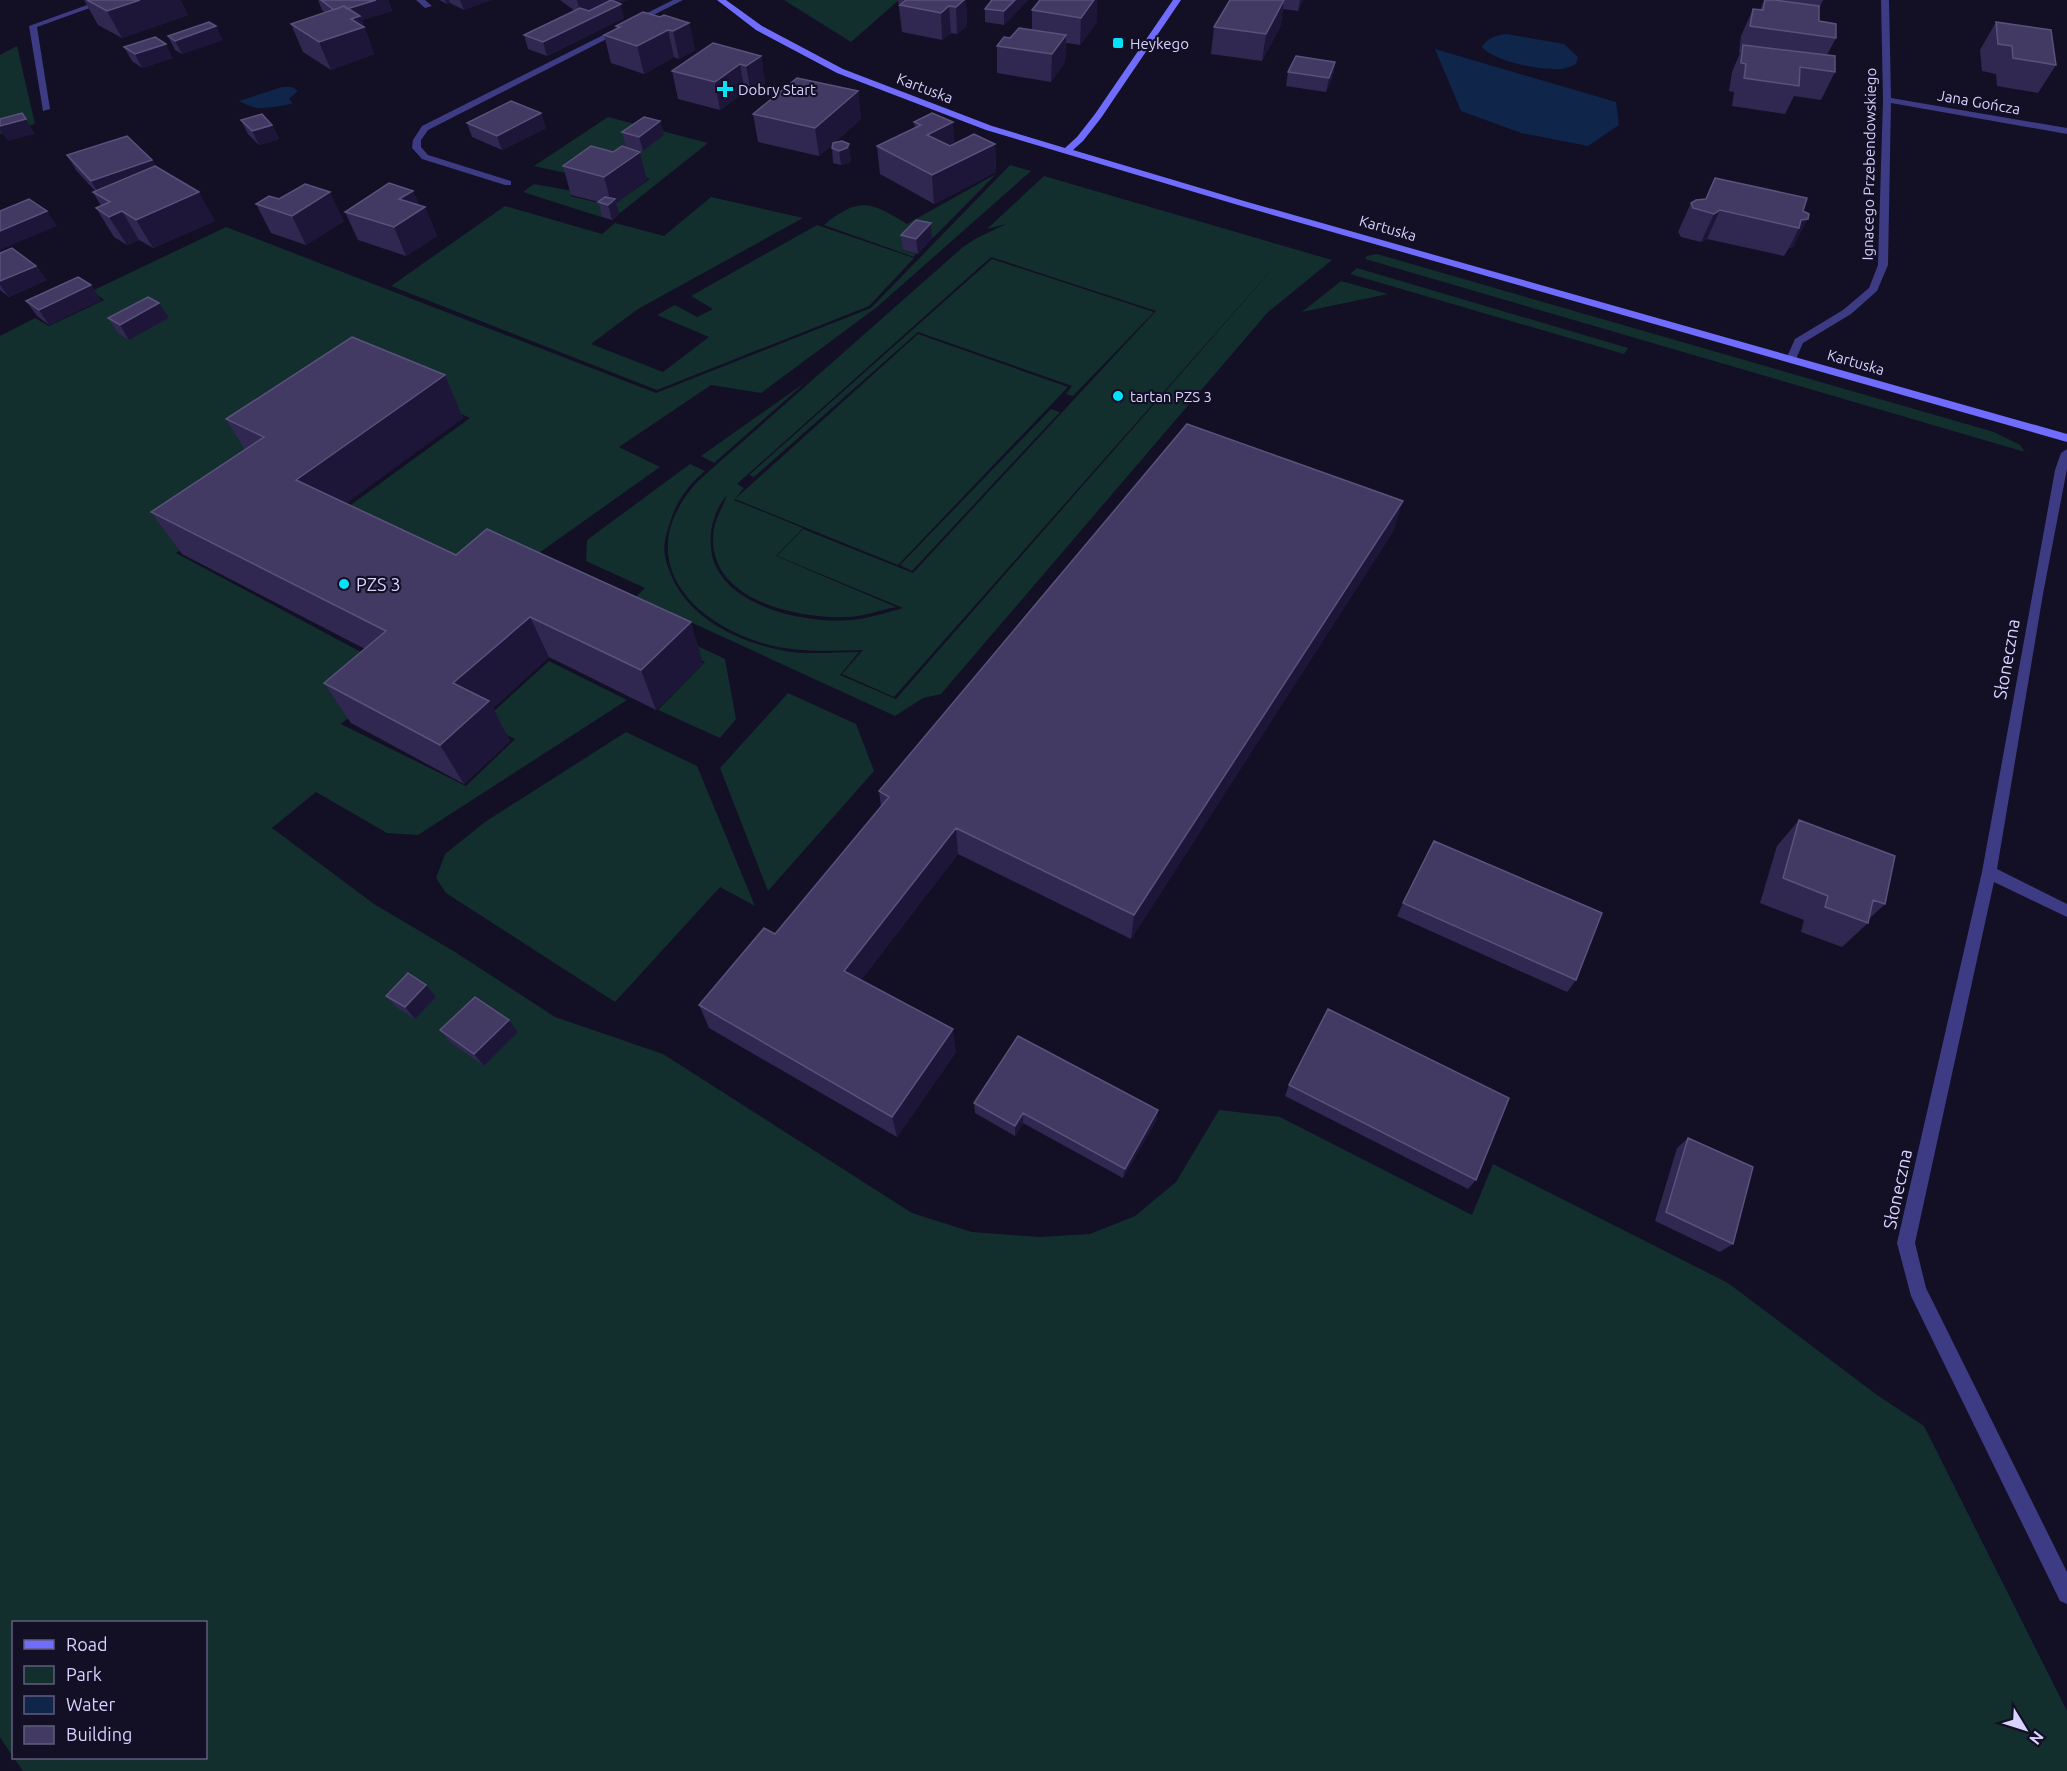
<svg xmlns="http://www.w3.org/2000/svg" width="2067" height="1771" font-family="Ubuntu,sans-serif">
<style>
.green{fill:#122f2e;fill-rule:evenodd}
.water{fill:#0f2549}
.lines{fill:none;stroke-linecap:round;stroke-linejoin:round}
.lane{fill:#3d3b83;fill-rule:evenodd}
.street{fill:#3d3b83;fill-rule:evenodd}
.secondary{fill:#706cfd;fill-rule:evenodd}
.wall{fill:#312852}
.shaded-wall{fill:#1d1638}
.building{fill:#433a64;stroke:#5a527c;stroke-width:1.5}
.poi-dot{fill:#04e1fa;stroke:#130f25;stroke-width:2}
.labels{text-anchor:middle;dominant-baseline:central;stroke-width:4.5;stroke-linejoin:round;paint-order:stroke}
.far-poi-label{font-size:15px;fill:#d8d3fe;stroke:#130f25;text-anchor:start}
.far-street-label{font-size:15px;fill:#d8d3fe;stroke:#130f25}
.poi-label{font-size:18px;fill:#d8d3fe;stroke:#130f25;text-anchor:start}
.street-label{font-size:18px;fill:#d8d3fe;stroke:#130f25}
</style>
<rect width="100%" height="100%" fill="#130f25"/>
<path class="green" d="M 784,0 L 899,0 L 851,42 Z
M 17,46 L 35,124 L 0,134 L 0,55 Z
M 608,117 L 708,143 L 620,213 L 610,211 L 601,217 L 523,192 L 534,184 L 573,191 L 570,196 L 612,206 L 650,179 L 603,165 L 570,174 L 534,166 Z
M 1010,165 L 1031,171 L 877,307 L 761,393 L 711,385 L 619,447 L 660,467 L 529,560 L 478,590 L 330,520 L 470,418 L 373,375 L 282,481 L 176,553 L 402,674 L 341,724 L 466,786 L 515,739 L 482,722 L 549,661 L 627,700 L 418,835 L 387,833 L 316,792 L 272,828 L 374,904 L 455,952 L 555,1017 L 663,1054 L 912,1213 L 972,1232 L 1040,1237 L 1090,1234 L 1135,1216 L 1176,1182 L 1219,1110 L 1280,1117 L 1472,1215 L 1493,1164 L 1728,1283 L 1877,1395 L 1924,1426 L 2067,1711 L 2067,1771 L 23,1771 L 14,1758 L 206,1758 L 206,1622 L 14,1622 L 13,1757 L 0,1737 L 0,336 L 35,318 L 49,326 L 104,300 L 92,291 L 226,227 L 656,393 L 871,308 Z
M 996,174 L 933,238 L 917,234 L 902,250 L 916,254 L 914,257 L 824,225 C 859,196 871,202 907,224 Z
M 1044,176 L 1332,260 L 1268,312 L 941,694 L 923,698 L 895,716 L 636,597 L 645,588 L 586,561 L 587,540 L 690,464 L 705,471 C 682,490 673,509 666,536 C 663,549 664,555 668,567 C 684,617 737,642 785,651 C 809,655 835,652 859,652 L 840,675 L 896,699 L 1282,258 L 894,697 L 842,674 L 863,650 C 828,651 793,653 759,642 C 680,616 634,551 698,481 L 963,247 L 975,239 L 1006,224 L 987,229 ZM 991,257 L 1156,311 L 913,573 L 803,529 L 777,556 L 903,608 C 885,613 867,619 849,620 C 805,624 723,606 712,555 C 708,533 713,512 727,495 C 724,505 716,517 714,529 C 703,598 794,619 846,617 C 862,617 880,610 896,607 L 776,556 L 803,528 L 734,500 L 744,488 L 737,484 Z
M 711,197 L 803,218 L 638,309 L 591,344 L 663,372 L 709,337 L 657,315 L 675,305 L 697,317 L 713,309 L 691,296 L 817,225 L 914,258 L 869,306 L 657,390 L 391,286 L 505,206 L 602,234 L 615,223 L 664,236 Z
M 1377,254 L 1994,432 L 2020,445 L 2025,452 L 1365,259 L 1367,256 Z
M 992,259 L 1154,312 L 1073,396 L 1066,394 L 1072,386 L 918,332 L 754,477 L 749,475 Z
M 1357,268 L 1628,348 L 1624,354 L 1350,274 Z
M 1341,281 L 1388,294 L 1302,312 Z
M 918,334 L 1068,387 L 898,565 L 735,499 Z
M 806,382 L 714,463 L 701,456 Z
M 1051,409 L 1060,412 L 912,571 L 900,565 Z
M 585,593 L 725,659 L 736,719 L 720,738 L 658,710 L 705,662 L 576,601 Z
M 788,693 L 856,724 L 874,771 L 768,891 L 720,768 Z
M 626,732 L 697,766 L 755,906 L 720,887 L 615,1002 L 446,893 L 436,878 L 445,854 L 485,822 Z"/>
<path class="water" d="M 1507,34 L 1564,44 L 1578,57 L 1576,64 C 1572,66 1567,68 1562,69 C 1544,71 1494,62 1482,47 C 1487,38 1496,35 1507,34 Z
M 1435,49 L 1616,102 L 1619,125 L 1588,146 L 1521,133 L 1461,111 Z
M 282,87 L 292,87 L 298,91 L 289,99 L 293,103 C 289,105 263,109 259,108 C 252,108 245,104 239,101 Z"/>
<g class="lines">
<path class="lane" d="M 416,0 L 425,0 L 432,6 L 425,8 Z
M 673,0 L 683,0 L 428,130 L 421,140 L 421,147 L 428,155 L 511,181 L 511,185 L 505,185 L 422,159 L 412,148 L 413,140 L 422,126 Z"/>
<path class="street" d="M 101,0 L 112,0 L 37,27 L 50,109 L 43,111 L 29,26 Z
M 1881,0 L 1889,0 L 1891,98 L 2067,128 L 2067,134 L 1891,103 L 1888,265 L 1877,291 L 1851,314 L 1803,343 L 1795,361 L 1787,361 L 1786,359 L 1795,339 L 1843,310 L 1869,288 L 1878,265 L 1883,100 Z
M 2067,449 L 2067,469 L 2043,594 L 1997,869 L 2067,904 L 2067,917 L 1994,882 L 1915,1243 L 1926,1288 L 2067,1572 L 2067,1604 L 2060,1601 L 1911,1296 L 1897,1243 L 1982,872 L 2055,470 L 2061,453 Z"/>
<path class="secondary" d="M 717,0 L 726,0 L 762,26 L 843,69 L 992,126 L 1065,148 L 1077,137 L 1095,114 L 1173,0 L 1181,0 L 1101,118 L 1083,141 L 1073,150 L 1244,201 L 2067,434 L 2067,442 L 1238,205 L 986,130 L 837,73 L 756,30 Z"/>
</g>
<path class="wall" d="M 84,0 L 180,0 L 188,15 L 122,38 L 98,25 Z
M 318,0 L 388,0 L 392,11 L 362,20 L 374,54 L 331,70 L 303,52 L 291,24 L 325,13 L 322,10 Z
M 439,0 L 491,0 L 464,10 L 450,3 L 447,4 Z
M 560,0 L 628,0 L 618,3 L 624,18 L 547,56 L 528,49 L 524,35 L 575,11 Z
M 898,0 L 966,0 L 967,26 L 957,34 L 951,33 L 942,40 L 902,32 Z
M 990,0 L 1028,0 L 1004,25 L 985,22 L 985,9 L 990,2 Z
M 1040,0 L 1097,22 L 1080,45 L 1066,43 L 1065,62 L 1051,82 L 997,73 L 997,46 L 1010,38 L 1032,30 L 1032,10 Z
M 1230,0 L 1303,0 L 1298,11 L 1283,9 L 1280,27 L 1262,61 L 1211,54 L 1214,27 Z
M 1764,0 L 1781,1 L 1781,0 L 1826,0 L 1823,0 L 1819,9 L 1819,21 L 1836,38 L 1827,55 L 1835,72 L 1821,100 L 1794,96 L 1785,114 L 1732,106 L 1734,92 L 1729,91 L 1732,72 L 1740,53 L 1739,53 L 1741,36 L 1753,9 L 1760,10 Z
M 1996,22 L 2056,65 L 2038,93 L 1997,86 L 1996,74 L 1982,71 L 1980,50 Z
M 689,23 L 695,50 L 679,59 L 674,57 L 644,74 L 611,63 L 604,35 L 617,29 L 616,26 Z
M 168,36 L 223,40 L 182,54 L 175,50 Z
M 124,47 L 173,58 L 142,68 L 132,61 Z
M 761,56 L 765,83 L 751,93 L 745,92 L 720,110 L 678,99 L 672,71 Z
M 1335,62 L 1333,76 L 1326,92 L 1286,86 L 1288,72 Z
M 858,91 L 861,119 L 834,143 L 851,159 L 849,163 L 841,165 L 833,163 L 832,148 L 833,144 L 819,156 L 758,142 L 753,114 Z
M 541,113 L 546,128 L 502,150 L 472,137 L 467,123 Z
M 241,120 L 272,125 L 279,139 L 259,145 L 248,134 Z
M 660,121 L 664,135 L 643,151 L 626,147 L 622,132 Z
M 914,122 L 953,122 L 954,144 L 995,144 L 996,172 L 934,204 L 880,174 L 877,146 L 915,128 Z
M 613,152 L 640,152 L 647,180 L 616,203 L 619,214 L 612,220 L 602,217 L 599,202 L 571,195 L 563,166 Z
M 67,155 L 152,160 L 156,166 L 215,221 L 153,248 L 139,240 L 127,245 L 114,237 L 96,208 L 101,206 L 93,192 L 95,191 L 76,170 Z
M 1715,178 L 1803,211 L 1809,214 L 1793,247 L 1789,248 L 1784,256 L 1707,239 L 1701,242 L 1681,237 L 1678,232 L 1691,203 L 1705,199 Z
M 413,191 L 419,205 L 425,207 L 437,236 L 406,256 L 358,240 L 345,212 Z
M 256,204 L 344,221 L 306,245 L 271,233 Z
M 931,223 L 932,238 L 918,254 L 903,250 L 901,235 Z
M 0,253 L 36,266 L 47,280 L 9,297 L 0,290 Z
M 101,300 L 49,325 L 37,316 L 26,301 Z
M 108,318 L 169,318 L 129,340 L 118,333 Z
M 445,375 L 463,418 L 346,503 L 456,555 L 703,663 L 656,710 L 549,657 L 493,708 L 510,741 L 464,784 L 351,723 L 324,683 L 365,649 L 182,554 L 151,512 L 245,450 L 226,419 Z
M 1394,530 L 1131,939 L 958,854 L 861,980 L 956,1052 L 897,1137 L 709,1028 L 699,1005 L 775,934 L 881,806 L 879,791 Z
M 1799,820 L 1885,904 L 1868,920 L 1868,923 L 1842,947 L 1801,932 L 1804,920 L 1760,903 L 1777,846 Z
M 1403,903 L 1576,980 L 1567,992 L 1397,916 Z
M 426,985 L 436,997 L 415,1019 L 396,1007 L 386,996 Z
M 440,1030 L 518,1032 L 484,1066 L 450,1042 Z
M 1289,1085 L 1476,1180 L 1468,1189 L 1285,1096 Z
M 974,1103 L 1158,1110 L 1156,1121 L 1123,1178 L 1023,1123 L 1015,1136 L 975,1113 Z
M 1688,1138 L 1733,1244 L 1720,1252 L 1655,1221 L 1677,1148 Z"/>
<path class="shaded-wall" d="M 140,0 L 180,0 L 188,15 L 122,38 L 107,11 Z
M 376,0 L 388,0 L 392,11 L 362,20 L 374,54 L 331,70 L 319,42 L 336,12 Z
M 445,0 L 449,0 L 450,3 L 447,4 Z
M 460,0 L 491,0 L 464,10 Z
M 577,0 L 628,0 L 581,15 Z
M 959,0 L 966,0 L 967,26 L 957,34 L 956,7 Z
M 1015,0 L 1028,0 L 1004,25 L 1004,11 Z
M 1094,0 L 1097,0 L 1097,22 L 1080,45 L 1081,18 Z
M 1284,0 L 1280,27 L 1262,61 L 1266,34 Z
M 1300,0 L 1303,0 L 1298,11 Z
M 621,4 L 624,18 L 547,56 L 543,42 Z
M 949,6 L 951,33 L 942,40 L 941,13 Z
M 689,23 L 695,50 L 679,59 L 673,31 Z
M 216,26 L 223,40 L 182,54 L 175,41 Z
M 668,30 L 674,57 L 644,74 L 637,46 Z
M 1066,35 L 1065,62 L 1051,82 L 1052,54 Z
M 166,44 L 173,58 L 142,68 L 135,54 Z
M 761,56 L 765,83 L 751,93 L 746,66 Z
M 1335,62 L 1333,76 L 1326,92 L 1329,78 Z
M 740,64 L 745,92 L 720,110 L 715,82 Z
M 858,91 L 861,119 L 819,156 L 815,128 Z
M 541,113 L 546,128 L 502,150 L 497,136 Z
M 26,119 L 35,134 L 8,141 L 0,130 L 0,126 Z
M 660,121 L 664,135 L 643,151 L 639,137 Z
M 953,122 L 955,151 L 927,135 Z
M 272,125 L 279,139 L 259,145 L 252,131 Z
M 849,144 L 851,159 L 849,163 L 841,165 L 839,151 Z
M 995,144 L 996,172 L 934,204 L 932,175 Z
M 640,152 L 647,180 L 616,203 L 619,214 L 612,220 L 608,205 L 611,203 L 604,177 Z
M 152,160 L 161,175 L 100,196 L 91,181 Z
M 413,191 L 421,210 L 425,207 L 437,236 L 406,256 L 394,227 L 399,199 Z
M 199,192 L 215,221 L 153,248 L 136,220 Z
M 330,192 L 344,221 L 306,245 L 292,216 Z
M 1720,210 L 1707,239 L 1701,242 L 1714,214 Z
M 47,211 L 57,226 L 0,250 L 0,231 Z
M 122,211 L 139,240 L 127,245 L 109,217 Z
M 1808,219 L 1793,247 L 1789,248 L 1799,228 L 1801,220 Z
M 931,223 L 932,238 L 918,254 L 916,239 Z
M 36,266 L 47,280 L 9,297 L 0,285 L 0,281 Z
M 91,285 L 101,300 L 49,325 L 39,310 Z
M 159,303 L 169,318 L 129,340 L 120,325 Z
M 445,375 L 463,418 L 321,522 L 296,480 Z
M 1403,501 L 1394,530 L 1131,939 L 1134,915 Z
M 530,617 L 549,657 L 493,708 L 510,741 L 464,784 L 440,745 L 453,683 Z
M 691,622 L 703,663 L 656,710 L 641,670 Z
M 956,828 L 958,854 L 850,994 L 844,971 Z
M 426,985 L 436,997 L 415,1019 L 405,1007 Z
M 509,1020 L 518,1032 L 484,1066 L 474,1054 Z
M 953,1029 L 956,1052 L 897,1137 L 892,1117 Z
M 1158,1110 L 1156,1121 L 1123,1178 L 1125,1169 Z
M 1023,1113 L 1023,1123 L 1015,1136 L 1015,1126 Z"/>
<path class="building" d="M 87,0 L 140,0 L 107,11 Z
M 321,0 L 376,0 L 347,9 L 344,6 L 334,10 Z
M 611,0 L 621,4 L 543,42 L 524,35 L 580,8 L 589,11 Z
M 906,0 L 964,0 L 956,7 L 949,6 L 941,13 L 900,5 Z
M 992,0 L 1015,0 L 1004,11 L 985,9 Z
M 1040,0 L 1094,0 L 1081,18 L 1032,10 Z
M 1230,0 L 1284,0 L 1266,34 L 1214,27 Z
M 1765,0 L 1774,0 L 1819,6 L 1819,21 L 1836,24 L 1836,38 L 1750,26 L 1753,9 L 1763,10 Z
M 344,6 L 360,16 L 351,19 L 364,27 L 319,42 L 291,24 Z
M 643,12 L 660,17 L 664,15 L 689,23 L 673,31 L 668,30 L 637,46 L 604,35 L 620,27 L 616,26 Z
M 209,22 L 216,26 L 175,41 L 168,36 Z
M 1996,22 L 2051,30 L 2056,65 L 2013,58 L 2012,46 L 1998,44 Z
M 1019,28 L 1066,35 L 1052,54 L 997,46 L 1004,37 L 1010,38 Z
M 155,37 L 166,44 L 135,54 L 124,47 Z
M 713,43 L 761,56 L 746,66 L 740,64 L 715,82 L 672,71 Z
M 1743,45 L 1835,56 L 1835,72 L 1800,67 L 1799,86 L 1744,78 L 1746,64 L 1741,63 Z
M 1296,56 L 1335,62 L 1329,78 L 1288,72 Z
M 797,78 L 858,91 L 815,128 L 753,114 Z
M 511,101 L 541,113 L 497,136 L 467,123 Z
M 22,113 L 26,119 L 0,126 L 0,119 Z
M 932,113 L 953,122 L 927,135 L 950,146 L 974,134 L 995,144 L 932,175 L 877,146 L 921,125 L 914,122 Z
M 262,114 L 272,125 L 252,131 L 241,120 Z
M 644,117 L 660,121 L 639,137 L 622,132 Z
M 127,136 L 152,160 L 91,181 L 67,155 Z
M 842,141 L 849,144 L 847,148 L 839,151 L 832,148 L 833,143 Z
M 591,146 L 613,152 L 622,146 L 640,152 L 604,177 L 563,166 Z
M 155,166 L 199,192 L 136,220 L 122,211 L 109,217 L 96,208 L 110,202 L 93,192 Z
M 1715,178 L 1807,198 L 1803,211 L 1809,214 L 1808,219 L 1801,220 L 1799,228 L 1720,210 L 1714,214 L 1693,208 L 1691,203 L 1696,200 L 1706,199 Z
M 389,183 L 413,191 L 399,199 L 425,207 L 394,227 L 345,212 Z
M 305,184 L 330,192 L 292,216 L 256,204 L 269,196 L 279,199 Z
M 605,197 L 615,199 L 608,205 L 598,202 Z
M 29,199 L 47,211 L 0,231 L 0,211 Z
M 916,220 L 931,223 L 916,239 L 901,235 Z
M 12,248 L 36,266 L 0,281 L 0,253 Z
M 78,277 L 91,285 L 39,310 L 26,301 Z
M 148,297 L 159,303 L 120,325 L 108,318 Z
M 352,337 L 445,375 L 296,480 L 456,555 L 487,529 L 691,622 L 641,670 L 530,617 L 453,683 L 489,701 L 440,745 L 324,683 L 386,631 L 151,512 L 264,437 L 226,419 Z
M 1187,424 L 1403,501 L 1134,915 L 956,828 L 844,971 L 953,1029 L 892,1117 L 699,1005 L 764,928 L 775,934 L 889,797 L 879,791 Z
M 1799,820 L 1895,856 L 1885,904 L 1873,900 L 1868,923 L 1825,907 L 1828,896 L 1783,878 Z
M 1434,841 L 1602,913 L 1576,980 L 1403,903 Z
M 408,973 L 426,985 L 405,1007 L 386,996 Z
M 475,997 L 509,1020 L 474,1054 L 440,1030 Z
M 1328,1009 L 1509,1098 L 1476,1180 L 1289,1085 Z
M 1018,1036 L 1158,1110 L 1125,1169 L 1023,1113 L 1015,1126 L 974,1103 Z
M 1688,1138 L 1753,1167 L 1733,1244 L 1666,1212 Z"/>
<g class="poi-dot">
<rect x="1112" y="37" width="12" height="12" rx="3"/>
<path d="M722 80h6v6h6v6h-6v6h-6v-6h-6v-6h6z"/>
<circle cx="1118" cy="396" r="6"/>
<circle cx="344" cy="584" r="6"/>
</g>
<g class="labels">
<g class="far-poi-label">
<text x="1130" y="43">Heykego</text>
<text x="738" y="89">Dobry Start</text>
<text x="1130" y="396">tartan PZS 3</text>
</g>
<g class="far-street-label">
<text transform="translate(925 88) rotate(21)">Kartuska</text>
<text transform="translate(1979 102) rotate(10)">Jana Gończa</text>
<text transform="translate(1869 164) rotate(-89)">Ignacego Przebendowskiego</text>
<text transform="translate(1388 228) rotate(16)">Kartuska</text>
<text transform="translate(1856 362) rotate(16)">Kartuska</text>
</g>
<g class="poi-label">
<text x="356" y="584">PZS 3</text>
</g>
<g class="street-label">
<text transform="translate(2006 659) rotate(-80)">Słoneczna</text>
<text transform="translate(1897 1189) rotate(-78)">Słoneczna</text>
</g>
</g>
<rect x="12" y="1621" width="195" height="138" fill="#130f25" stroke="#625d7c" stroke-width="1.5"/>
<rect x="24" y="1640" width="30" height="9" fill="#706cfd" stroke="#625d7c" stroke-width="1.5"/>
<text x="66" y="1651" font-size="18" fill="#d8d3fe">Road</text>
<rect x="24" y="1666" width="30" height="18" fill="#122f2e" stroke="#625d7c" stroke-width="1.5"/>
<text x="66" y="1681" font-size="18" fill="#d8d3fe">Park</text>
<rect x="24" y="1696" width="30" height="18" fill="#0f2549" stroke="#625d7c" stroke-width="1.5"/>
<text x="66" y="1711" font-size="18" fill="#d8d3fe">Water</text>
<rect x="24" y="1726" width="30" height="18" fill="#433a64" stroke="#625d7c" stroke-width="1.5"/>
<text x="66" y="1741" font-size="18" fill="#d8d3fe">Building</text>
<g transform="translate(2025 1729) rotate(128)" stroke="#130f25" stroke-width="4.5" paint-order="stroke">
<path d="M0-4.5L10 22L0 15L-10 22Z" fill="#d8d3fe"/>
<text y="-9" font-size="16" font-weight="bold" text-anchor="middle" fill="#d8d3fe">N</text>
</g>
</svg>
